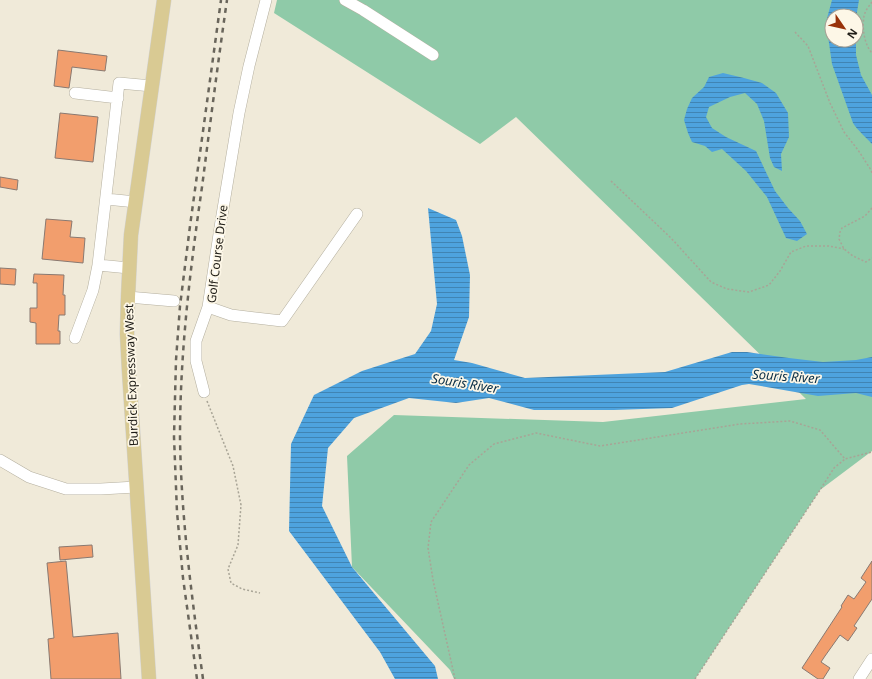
<svg xmlns="http://www.w3.org/2000/svg" width="872" height="679" font-family="'Noto Sans',sans-serif">
<style>
.grass{fill:#8fcaa8;fill-rule:evenodd}
.water{fill:url(#water-rules)}
.building{fill:#f29e6d;stroke:#897971}
.lines{fill:none;stroke-linecap:round;stroke-linejoin:round}
.minor-casing{stroke:#b4af9f;stroke-width:12}
.major-casing{stroke:#d2d2d1;stroke-width:15}
.path{stroke:#a8a496;stroke-width:1.5;stroke-dasharray:2 2;stroke-linecap:butt}
.minor{stroke:#fff;stroke-width:11}
.major{stroke:#d9ca93;stroke-width:14}
.rail{stroke:#69655b;stroke-width:2.5;stroke-dasharray:5 5;stroke-linecap:butt}
.labels{text-anchor:middle;dominant-baseline:central;stroke-width:3.5;stroke-linejoin:round;paint-order:stroke}
.street-label{font-size:12px;fill:#201e18;stroke:#fdf7e7}
.water-label{font-size:13px;font-style:italic;fill:#072c44;stroke:#fdf7e7}
</style>
<defs>
<pattern id="water-rules" width="6" height="5" patternUnits="userSpaceOnUse"><rect width="6" height="5" fill="#4ea3de"/><path d="M0 2.5h6" fill="none" stroke="#4084b3"/></pattern>
</defs>
<rect width="100%" height="100%" fill="#f0ead9"/>
<path class="grass" d="M 277,0 L 872,0 L 872,451 L 820,490 L 695,679 L 454,679 L 450,670 L 352,567 L 347,456 L 394,415 L 603,422 L 806,399 L 516,117 L 480,144 L 274,13 ZM 832,16 L 856,16 L 856,40 L 832,40 Z"/>
<path class="water" d="M 832,0 L 859,0 L 856,18 L 856,16 L 832,16 L 832,40 L 856,40 L 856,55 L 861,75 L 872,95 L 872,144 C 866,137 858,131 853,123 L 832,64 L 826,22 Z
M 723,73 L 744,78 L 762,83 L 776,93 L 788,113 L 789,137 L 781,154 L 782,171 L 774,167 L 770,158 L 764,121 L 757,104 L 745,93 L 730,97 L 709,107 L 706,117 L 712,128 L 726,137 L 756,151 L 775,191 L 788,208 L 800,221 L 807,234 L 797,241 L 786,238 L 767,197 L 746,171 L 722,149 L 712,152 L 705,146 L 692,142 L 688,133 L 684,120 L 687,109 L 692,98 L 704,87 L 709,77 Z
M 428,208 L 456,220 L 462,236 L 470,275 L 469,317 L 454,360 L 472,363 L 525,378 L 665,372 L 732,352 L 747,352 L 789,358 L 823,362 L 856,360 L 872,357 L 872,397 L 856,393 L 818,396 L 749,384 L 742,385 L 672,408 L 614,410 L 534,410 L 489,398 L 456,403 L 409,398 L 354,418 L 328,448 L 322,506 L 352,567 L 435,666 L 438,679 L 395,679 L 380,652 L 289,531 L 291,444 L 314,395 L 362,371 L 415,354 L 431,331 L 437,304 Z"/>
<path class="building" d="M 58,50 L 107,56 L 105,71 L 72,67 L 69,88 L 54,86 Z
M 60,113 L 98,117 L 93,162 L 55,158 Z
M 0,177 L 18,180 L 17,190 L 0,187 Z
M 46,219 L 72,221 L 70,237 L 85,238 L 83,263 L 42,259 Z
M 0,268 L 16,269 L 15,285 L 0,284 Z
M 34,274 L 64,275 L 63,295 L 65,295 L 65,315 L 59,315 L 58,331 L 60,331 L 60,344 L 36,344 L 36,323 L 30,322 L 30,308 L 37,308 L 37,283 L 33,283 Z
M 92,545 L 93,557 L 60,560 L 59,547 Z
M 66,561 L 73,637 L 118,633 L 121,679 L 51,679 L 48,639 L 54,638 L 47,563 Z
M 872,561 L 872,599 L 854,626 L 857,628 L 848,641 L 840,635 L 825,656 L 821,662 L 830,668 L 823,679 L 818,679 L 802,668 L 842,607 L 841,606 L 848,595 L 854,599 L 866,582 L 861,578 Z"/>
<g class="lines">
<defs>
<path id="minor" d="M 345,0 L 363,10 L 433,55
M 75,93 L 118,98
M 106,199 L 136,202
M 129,268 L 98,265 L 119,83 L 152,86
M 128,297 L 174,301
M 208,307 L 231,315 L 282,321 L 357,214
M 75,338 L 93,290 L 98,265
M 204,392 L 196,361 L 196,341 L 208,307 L 221,221 L 239,113 L 249,66 L 266,0
M 0,460 L 29,477 L 66,489 L 101,489 L 136,487
M 859,679 L 872,659"/>
<path id="major" d="M 149,679 L 129,371 L 127,334 L 128,297 L 131,235 L 164,0"/>
</defs>
<use href="#minor" class="minor-casing"/>
<use href="#major" class="major-casing"/>
<path class="path" d="M 872,2 C 869,6 865,11 864,16 C 862,28 864,44 872,53
M 795,32 L 808,46 L 830,103 L 844,132 L 858,150 L 871,170 L 872,173
M 611,181 L 671,238 L 711,282 L 727,289 L 749,292 L 769,285 L 780,271 L 791,252 L 806,246 L 829,246 L 844,249
M 872,208 L 865,216 L 842,228 L 840,232 L 839,239 L 844,249 L 853,256 L 866,262 L 872,258
M 207,401 L 233,466 L 241,505 L 238,545 L 228,569 L 231,583 L 242,589 L 260,593
M 455,679 L 433,580 L 428,548 L 431,522 L 469,465 L 494,444 L 536,433 L 600,446 L 740,424 L 790,421 L 820,430 L 845,459 L 872,452
M 695,679 L 820,490 L 834,468 L 845,459"/>
<use href="#minor" class="minor"/>
<use href="#major" class="major"/>
<path class="rail" d="M 197,679 L 183,578 L 177,512 L 174,437 L 176,360 L 180,306 L 190,226 L 221,0
M 203,679 C 192,598 181,518 180,437 C 180,353 190,270 202,187 C 210,125 218,62 227,0"/>
</g>
<g class="labels">
<g class="street-label">
<text transform="translate(217 254) rotate(-83)">Golf Course Drive</text>
<text transform="translate(131 375) rotate(-92)">Burdick Expressway West</text>
</g>
<g class="water-label">
<text transform="translate(786 376) rotate(4)">Souris River</text>
<text transform="translate(465 383) rotate(9)">Souris River</text>
</g>
</g>
<g transform="translate(844 28) rotate(124)"><circle r="19" fill="#fdf7e7" stroke="#a5a094"/>
<path d="M0-3L7 15L0 10L-7 15Z" fill="#983209"/>
<text y="-6" font-size="11" font-weight="bold" text-anchor="middle" fill="#201e18">N</text>
</g>
</svg>
